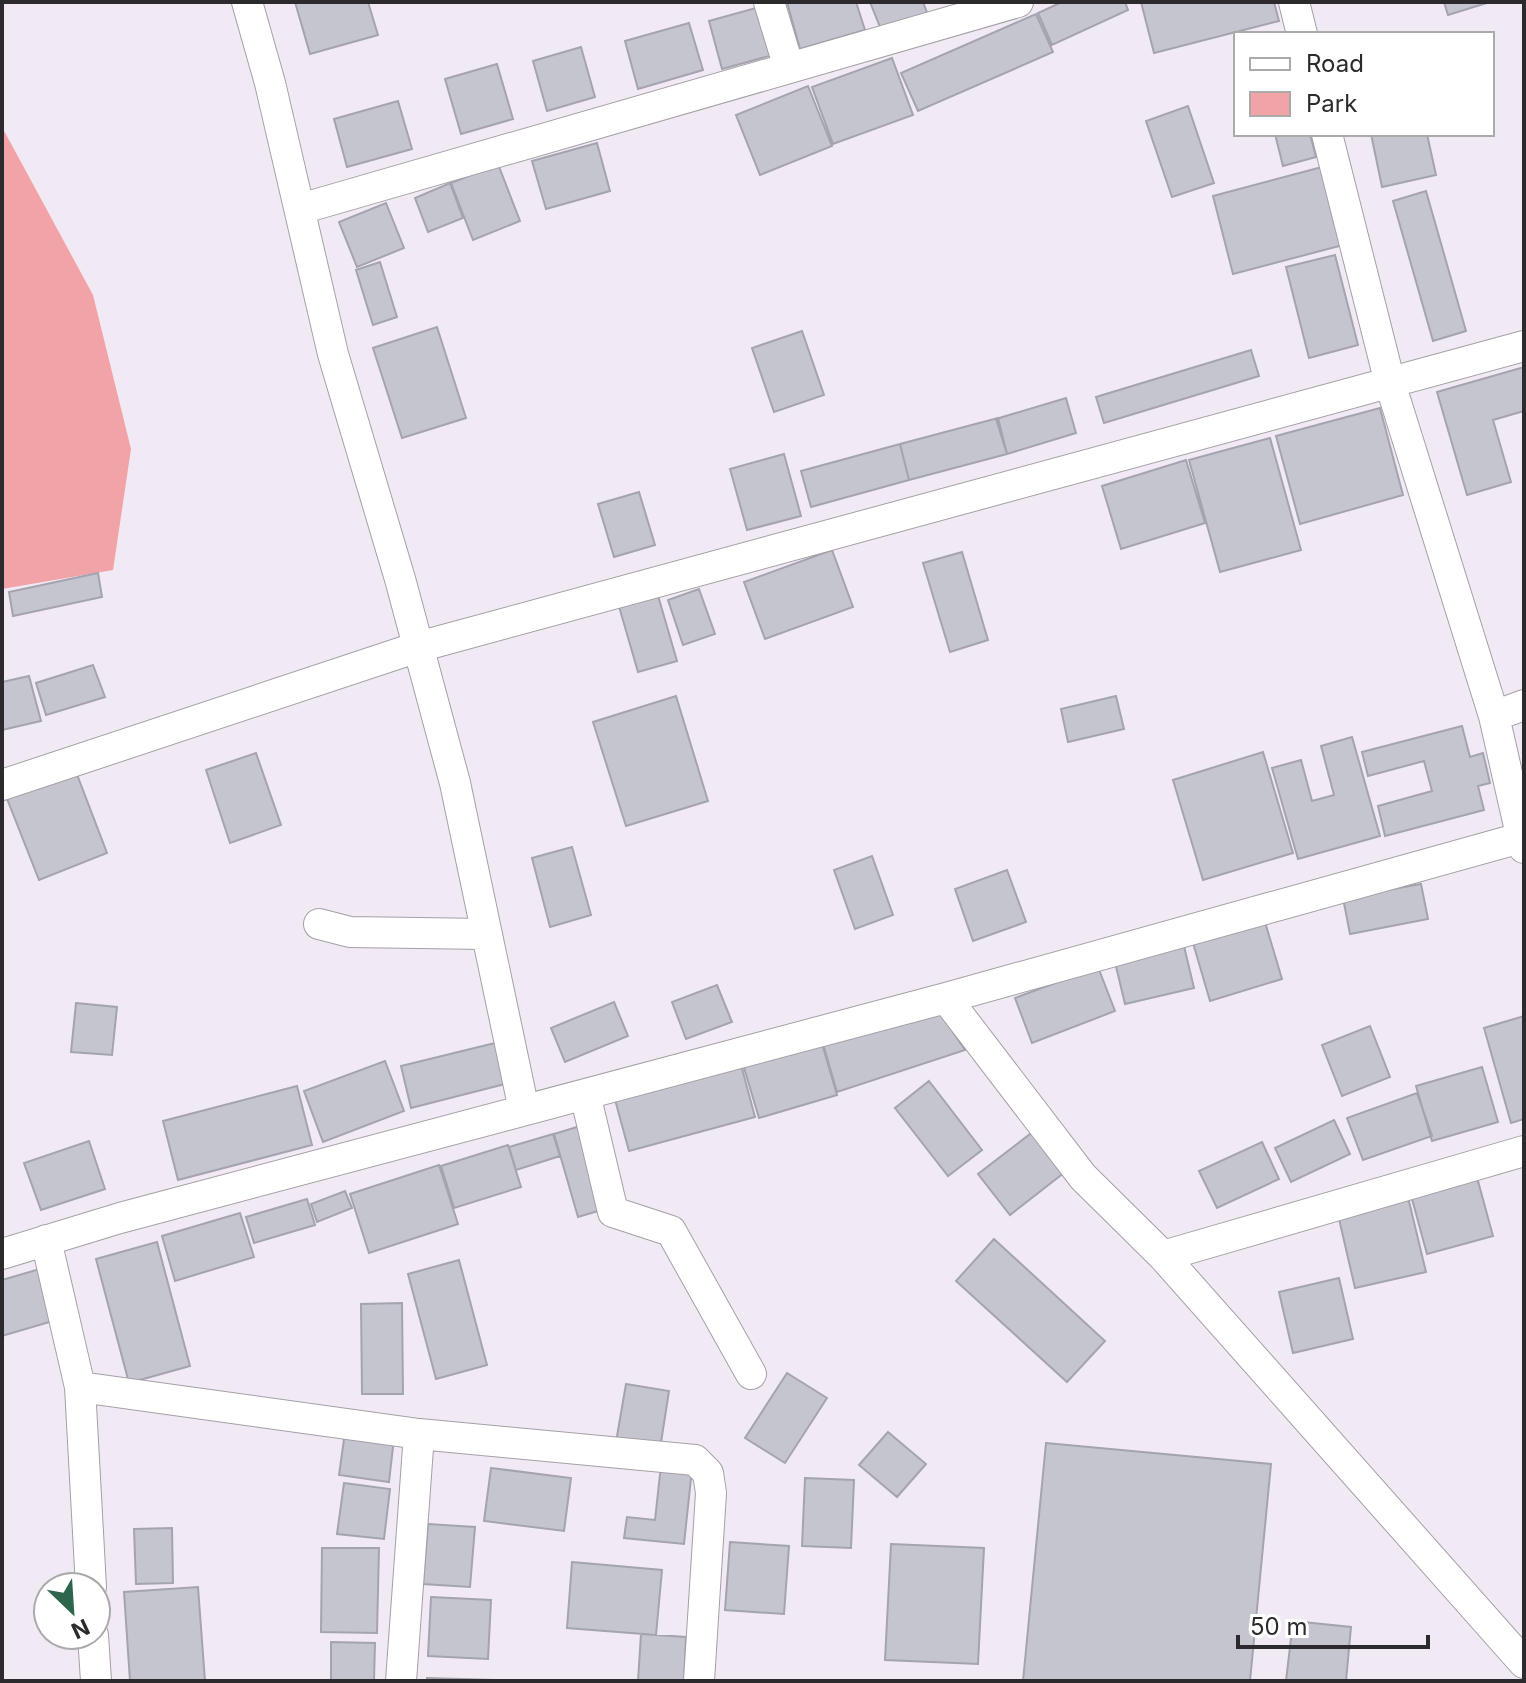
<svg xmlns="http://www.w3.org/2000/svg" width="1526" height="1683" font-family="Inter,sans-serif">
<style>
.green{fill:#f1a3a7}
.building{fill:#c5c5d0;stroke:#a4a4ae;stroke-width:2}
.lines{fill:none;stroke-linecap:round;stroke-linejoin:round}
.minor-casing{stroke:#a59fa8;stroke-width:32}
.minor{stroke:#fff;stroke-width:30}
</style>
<rect width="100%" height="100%" fill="#f1eaf4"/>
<path class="green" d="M 2,127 L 93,295 L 131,449 L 113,570 L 2,589 Z"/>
<path class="building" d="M 295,2 L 368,2 L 378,35 L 310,54 Z
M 787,2 L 856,2 L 865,30 L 800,49 Z
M 870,2 L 923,2 L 928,15 L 882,32 Z
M 1062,2 L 1125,2 L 1128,10 L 1052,45 L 1038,13 Z
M 1141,2 L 1274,2 L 1279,21 L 1154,53 Z
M 1444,2 L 1490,2 L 1448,15 Z
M 774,3 L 787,51 L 722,69 L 709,21 Z
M 1036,14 L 1053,52 L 918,111 L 901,73 Z
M 689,23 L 703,70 L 638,89 L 625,41 Z
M 581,47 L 595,97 L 547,111 L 533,61 Z
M 892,58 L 913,115 L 833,144 L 812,87 Z
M 497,64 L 513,119 L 461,134 L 445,79 Z
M 808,86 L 832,146 L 760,175 L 736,115 Z
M 398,101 L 412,149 L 347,167 L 334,119 Z
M 1188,106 L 1214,183 L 1172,197 L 1146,121 Z
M 1275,134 L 1310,134 L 1316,157 L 1283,166 Z
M 1371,134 L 1427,134 L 1436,175 L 1382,187 Z
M 597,143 L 610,191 L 546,209 L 532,161 Z
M 498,164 L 520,221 L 473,240 L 451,183 Z
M 1322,167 L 1343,245 L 1233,274 L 1213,196 Z
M 450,183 L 463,218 L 428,232 L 415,198 Z
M 1426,191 L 1466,331 L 1433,341 L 1393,201 Z
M 386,203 L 404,248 L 357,267 L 339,222 Z
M 1335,255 L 1358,345 L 1309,358 L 1286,267 Z
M 380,262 L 397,317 L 373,325 L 356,270 Z
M 437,327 L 466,418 L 402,438 L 373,348 Z
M 802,331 L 824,395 L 774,412 L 752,348 Z
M 1251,350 L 1259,376 L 1104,423 L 1096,397 Z
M 1524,367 L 1524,411 L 1493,420 L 1511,482 L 1467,495 L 1437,392 Z
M 1066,398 L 1076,433 L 1007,454 L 996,419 Z
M 1380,408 L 1403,495 L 1300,524 L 1276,436 Z
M 998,418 L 1007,454 L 909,480 L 900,444 Z
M 1270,438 L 1301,550 L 1220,572 L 1189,460 Z
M 900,444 L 909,480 L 811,507 L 801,471 Z
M 784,454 L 801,516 L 747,530 L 730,469 Z
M 1186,460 L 1205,523 L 1121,549 L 1102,486 Z
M 639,492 L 655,545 L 614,557 L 598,504 Z
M 832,550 L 853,607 L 765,639 L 744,582 Z
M 962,552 L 988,640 L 950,652 L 923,563 Z
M 98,573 L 102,597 L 13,616 L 9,592 Z
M 699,589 L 715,634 L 683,645 L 668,600 Z
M 657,592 L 677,661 L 638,672 L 618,603 Z
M 93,665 L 105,697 L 46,715 L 36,683 Z
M 29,676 L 41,721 L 2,730 L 2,682 Z
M 676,696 L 708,801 L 626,826 L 593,722 Z
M 1116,696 L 1124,729 L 1068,742 L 1061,709 Z
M 1462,726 L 1470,757 L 1483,753 L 1490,783 L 1478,786 L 1484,810 L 1385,836 L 1378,806 L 1432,791 L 1424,761 L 1368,776 L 1362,752 Z
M 1352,737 L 1380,836 L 1298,859 L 1272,768 L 1301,760 L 1312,801 L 1334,795 L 1321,746 Z
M 1263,752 L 1293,853 L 1203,880 L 1173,780 Z
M 256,753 L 281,825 L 230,843 L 206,770 Z
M 73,764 L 107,853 L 39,880 L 4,791 Z
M 572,847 L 591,915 L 550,927 L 532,858 Z
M 872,856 L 893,915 L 855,929 L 834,870 Z
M 1007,870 L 1026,922 L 973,941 L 955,889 Z
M 1421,884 L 1428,919 L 1350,934 L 1343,898 Z
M 1265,922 L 1282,979 L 1210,1001 L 1193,943 Z
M 1183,942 L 1194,988 L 1125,1004 L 1114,958 Z
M 1098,967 L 1115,1011 L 1032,1043 L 1015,998 Z
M 717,985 L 732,1022 L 686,1039 L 672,1002 Z
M 614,1002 L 628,1036 L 565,1062 L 551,1028 Z
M 76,1003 L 117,1007 L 112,1055 L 71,1052 Z
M 934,1003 L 965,1050 L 837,1092 L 821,1037 Z
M 1524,1016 L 1524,1119 L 1511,1123 L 1484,1028 Z
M 1370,1026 L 1390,1077 L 1342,1096 L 1322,1045 Z
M 820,1037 L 837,1095 L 759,1118 L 742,1061 Z
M 495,1043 L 505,1084 L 411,1108 L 401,1066 Z
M 385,1061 L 404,1111 L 323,1142 L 304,1091 Z
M 740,1061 L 755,1117 L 629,1151 L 614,1096 Z
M 1482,1067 L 1498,1122 L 1432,1141 L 1416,1086 Z
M 929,1081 L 982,1150 L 948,1176 L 895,1108 Z
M 297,1086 L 312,1145 L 178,1180 L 163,1121 Z
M 1417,1093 L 1432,1136 L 1363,1160 L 1347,1118 Z
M 1334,1120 L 1350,1154 L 1291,1182 L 1275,1148 Z
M 590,1123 L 608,1208 L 578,1217 L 554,1134 Z
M 1043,1124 L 1074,1165 L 1010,1215 L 978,1174 Z
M 553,1134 L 560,1156 L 516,1170 L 509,1147 Z
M 89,1141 L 105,1189 L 41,1210 L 24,1163 Z
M 1262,1142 L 1279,1179 L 1217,1208 L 1199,1171 Z
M 508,1145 L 521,1187 L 454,1208 L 441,1166 Z
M 439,1165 L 458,1224 L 369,1253 L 350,1194 Z
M 1475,1170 L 1493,1236 L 1427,1254 L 1409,1188 Z
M 1406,1189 L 1426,1272 L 1355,1288 L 1336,1206 Z
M 345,1191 L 352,1208 L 317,1222 L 311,1204 Z
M 307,1199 L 315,1225 L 254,1243 L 246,1217 Z
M 240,1213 L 254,1257 L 175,1281 L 162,1236 Z
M 994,1239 L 1105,1341 L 1067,1382 L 956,1281 Z
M 157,1242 L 190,1366 L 129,1383 L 96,1259 Z
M 459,1260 L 487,1365 L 436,1379 L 408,1274 Z
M 50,1266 L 63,1318 L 2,1336 L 2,1280 Z
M 1339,1278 L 1353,1339 L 1293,1353 L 1279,1292 Z
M 402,1303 L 403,1394 L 362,1394 L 361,1304 Z
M 787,1373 L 827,1398 L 785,1463 L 745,1438 Z
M 626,1384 L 669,1391 L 660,1449 L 616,1442 Z
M 345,1432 L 394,1438 L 389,1482 L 339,1475 Z
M 888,1432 L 926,1464 L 897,1497 L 859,1465 Z
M 1046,1443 L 1271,1464 L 1250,1681 L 1023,1681 Z
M 661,1465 L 692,1469 L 684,1544 L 624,1538 L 627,1517 L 655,1520 Z
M 491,1468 L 571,1478 L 564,1531 L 484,1521 Z
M 805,1478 L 854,1480 L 851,1548 L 802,1546 Z
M 344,1483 L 390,1489 L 384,1539 L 337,1534 Z
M 428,1524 L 475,1527 L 470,1587 L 423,1584 Z
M 172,1528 L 173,1583 L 136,1584 L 134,1529 Z
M 730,1542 L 789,1546 L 784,1614 L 725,1610 Z
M 891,1544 L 984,1548 L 978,1664 L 885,1660 Z
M 322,1548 L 379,1548 L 377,1633 L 321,1632 Z
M 572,1562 L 662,1570 L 656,1635 L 567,1628 Z
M 198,1587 L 205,1681 L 130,1681 L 124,1592 Z
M 431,1597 L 491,1600 L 488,1659 L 428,1656 Z
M 1293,1621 L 1351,1627 L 1346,1681 L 1286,1681 Z
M 641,1634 L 686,1637 L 684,1681 L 638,1681 Z
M 331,1642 L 375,1643 L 374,1681 L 331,1681 Z
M 427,1678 L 493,1680 L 493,1681 L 427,1681 Z"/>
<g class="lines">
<defs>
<path id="minor" d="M 247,2 L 270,83 L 333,354 L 400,579 L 455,783 L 524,1110
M 769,2 L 789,68
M 1294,2 L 1302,34
M 1327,134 L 1390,383 L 1494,716 L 1524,848
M 300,209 L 1018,2
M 1494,716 L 1524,705
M 2,785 L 418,647 L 1524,346
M 319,924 L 350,932 L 486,934
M 946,998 L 1083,1177 L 1163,1256 L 1524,1151
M 585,1094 L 613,1212 L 671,1231 L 751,1374
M 46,1240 L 80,1387 L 91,1587
M 2,1254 L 120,1218 L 946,998 L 1524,837
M 1163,1256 L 1524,1663
M 80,1387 L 419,1434 L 695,1460 L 708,1473 L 711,1493 L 699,1681
M 93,1635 L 96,1681
M 401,1681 L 419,1434"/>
</defs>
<use href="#minor" class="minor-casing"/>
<use href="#minor" class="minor"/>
</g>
<rect width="1526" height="1683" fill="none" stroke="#2c2a2d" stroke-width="8"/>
<rect x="1234" y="32" width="260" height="104" fill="#ffffff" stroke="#abaaab" stroke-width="2"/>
<rect x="1250" y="58" width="40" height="12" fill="#ffffff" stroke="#abaaab" stroke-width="2"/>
<text x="1306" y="72" font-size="24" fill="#2c2a2d">Road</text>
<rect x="1250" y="92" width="40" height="24" fill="#f1a3a7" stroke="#abaaab" stroke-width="2"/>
<text x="1306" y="112" font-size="24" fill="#2c2a2d">Park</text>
<g transform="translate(72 1611) rotate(155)"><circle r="38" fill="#ffffff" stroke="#abaaab" stroke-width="2"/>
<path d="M0-6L14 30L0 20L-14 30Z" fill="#2d654d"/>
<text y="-12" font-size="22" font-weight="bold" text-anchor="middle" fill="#2c2a2d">N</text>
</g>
<path d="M1238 1635v12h190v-12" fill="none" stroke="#2c2a2d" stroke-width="4"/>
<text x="1250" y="1635" font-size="24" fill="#2c2a2d" stroke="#ffffff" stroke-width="6" paint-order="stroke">50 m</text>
</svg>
